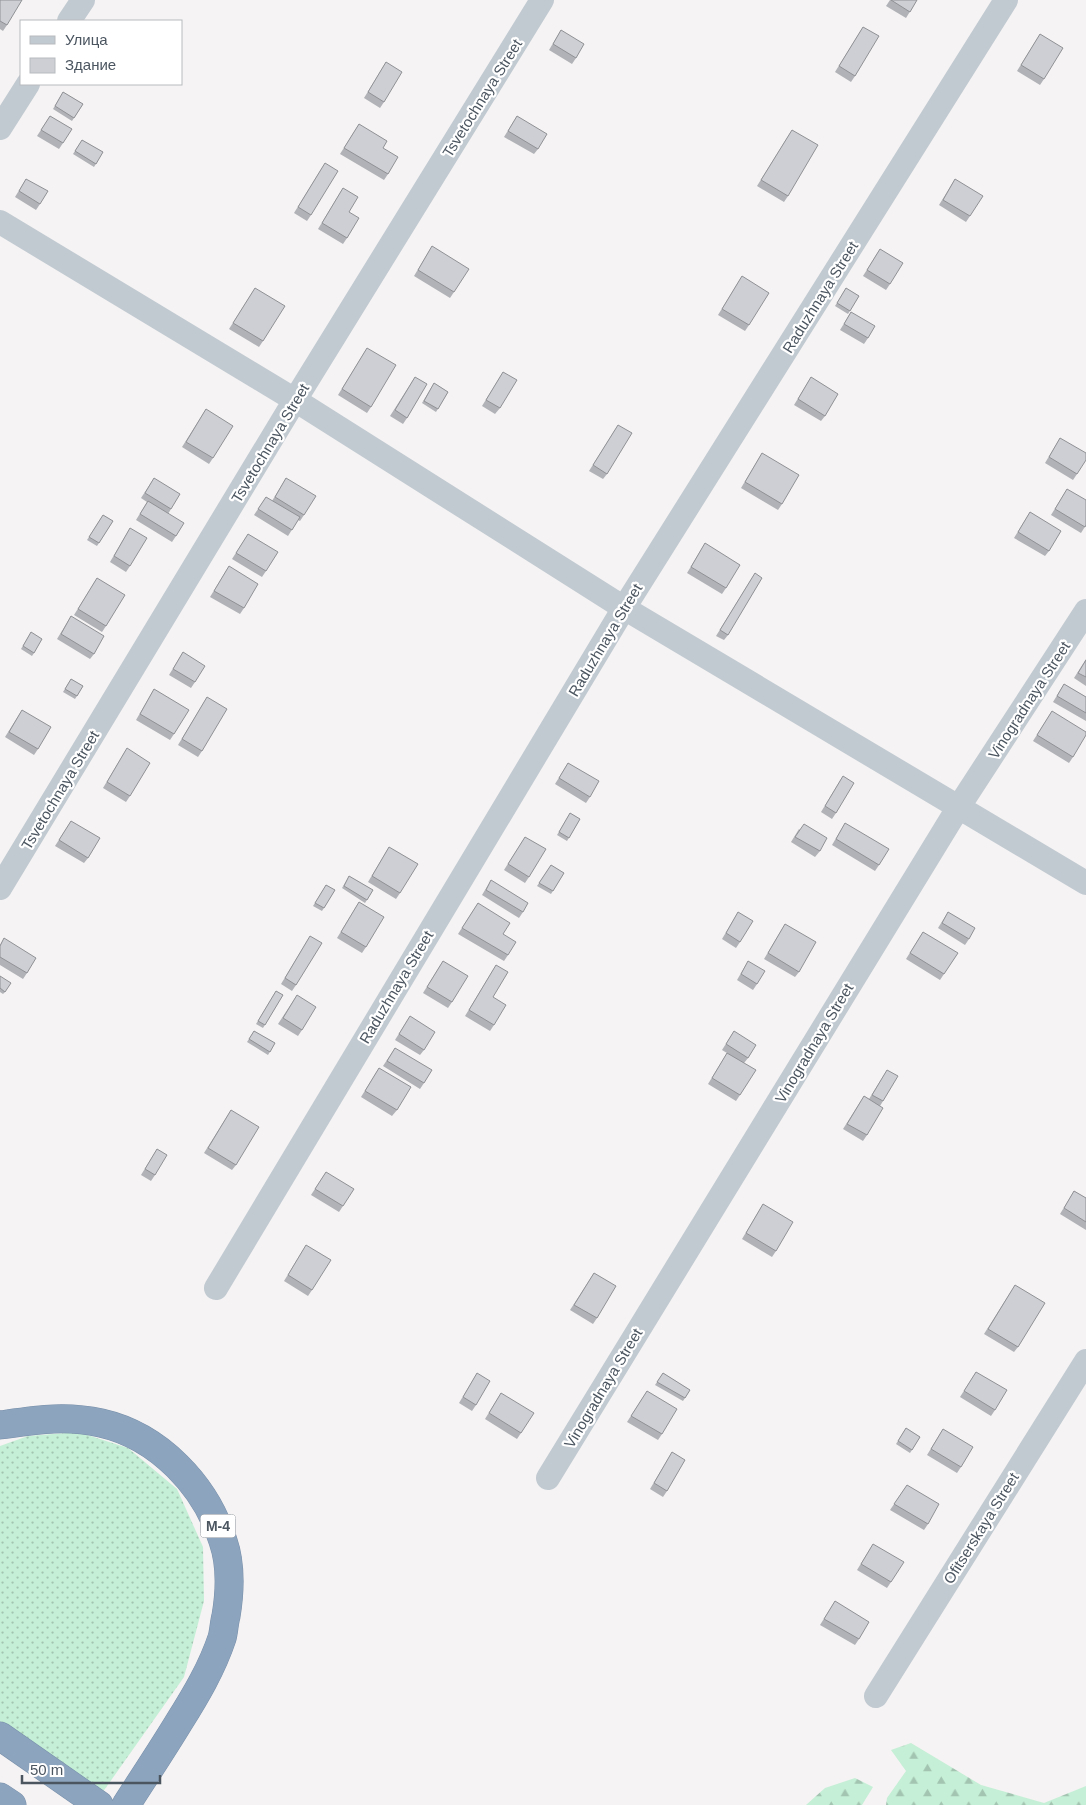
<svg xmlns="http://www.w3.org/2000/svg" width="1086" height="1805" font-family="Helvetica,sans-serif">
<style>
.grass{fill:url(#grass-dots)}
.forest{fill:url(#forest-firs)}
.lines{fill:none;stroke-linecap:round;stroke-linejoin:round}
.highway-casing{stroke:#788faa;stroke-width:29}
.minor{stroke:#c1c9d1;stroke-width:24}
.highway{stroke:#8da4be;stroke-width:28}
.wall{fill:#b0b2b7}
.building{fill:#cdcfd5;stroke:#909195}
.labels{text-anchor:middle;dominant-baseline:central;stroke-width:4.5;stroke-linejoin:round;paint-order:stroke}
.shield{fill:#fff;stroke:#818890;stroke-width:1}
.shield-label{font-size:14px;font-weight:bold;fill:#4b5560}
.street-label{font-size:15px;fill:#4b5560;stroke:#fff}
</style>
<defs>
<pattern id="grass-dots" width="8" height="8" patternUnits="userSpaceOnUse" patternTransform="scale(1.25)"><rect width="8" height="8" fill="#c5efd6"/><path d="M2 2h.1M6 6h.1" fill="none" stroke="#a2c4b1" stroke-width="1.8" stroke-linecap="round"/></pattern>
<pattern id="forest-firs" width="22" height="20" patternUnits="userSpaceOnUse" patternTransform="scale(1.25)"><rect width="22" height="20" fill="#c5efd6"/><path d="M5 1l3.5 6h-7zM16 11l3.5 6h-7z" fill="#a2c4b1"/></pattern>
</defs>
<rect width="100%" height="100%" fill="#f5f3f3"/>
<path class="grass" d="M 78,1432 L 128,1448 L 177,1489 L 203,1547 L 204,1601 L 184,1677 L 100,1796 L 0,1725 L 0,1446 L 28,1436 Z"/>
<path class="forest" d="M 911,1743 L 981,1785 L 1044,1803 L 1086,1786 L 1086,1805 L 886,1805 L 887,1798 L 906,1771 L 891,1750 Z
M 855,1778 L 873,1787 L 862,1805 L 806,1805 L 825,1788 Z"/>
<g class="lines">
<defs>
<path id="highway" d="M 0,1425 C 36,1420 65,1415 101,1423 C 159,1436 206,1486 223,1541 C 231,1564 230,1592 226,1616 C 224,1623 224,1631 222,1638 C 212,1668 196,1695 179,1722 C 162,1750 144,1777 126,1805
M 0,1736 L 99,1805
M 0,1797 L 12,1805"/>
</defs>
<use href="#highway" class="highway-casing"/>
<path class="minor" d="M 69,21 L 83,0
M 0,128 L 28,84
M 0,222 L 295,400 L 624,608 L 1086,883
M 0,888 L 295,400 L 542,0
M 216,1288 L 624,608 L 1006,0
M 548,1478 L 958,808 L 1086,611
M 876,1696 L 1086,1361"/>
<use href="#highway" class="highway"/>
</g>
<path class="wall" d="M 0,0 L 7,25 L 3,31 L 0,29 Z
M 890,0 L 917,0 L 906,18 L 886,6 Z
M 863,27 L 855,76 L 851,82 L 835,72 Z
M 561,30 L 576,58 L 572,64 L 549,50 Z
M 1040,34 L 1044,79 L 1040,85 L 1017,71 Z
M 386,62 L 384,102 L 380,108 L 364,98 Z
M 63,92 L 83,104 L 72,121 L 53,109 Z
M 50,116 L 63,143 L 59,149 L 37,136 Z
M 517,116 L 538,149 L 534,154 L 504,137 Z
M 359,124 L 383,148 L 388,174 L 384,180 L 340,154 Z
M 792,130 L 788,196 L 784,202 L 757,186 Z
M 82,140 L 103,152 L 94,167 L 73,154 Z
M 325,163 L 311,215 L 307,221 L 294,213 Z
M 26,179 L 40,204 L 36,210 L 15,197 Z
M 955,179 L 970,216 L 966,222 L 939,205 Z
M 343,188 L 349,212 L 347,238 L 343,244 L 318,229 Z
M 432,246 L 454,292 L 450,298 L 414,276 Z
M 880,249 L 890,284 L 886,290 L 863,276 Z
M 742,276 L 749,325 L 745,331 L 718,315 Z
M 255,288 L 263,341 L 259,347 L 229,329 Z
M 846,288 L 859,296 L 848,314 L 835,306 Z
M 851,312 L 868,338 L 864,344 L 840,330 Z
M 367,348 L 371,407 L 367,413 L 338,395 Z
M 503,372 L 500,408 L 495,414 L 482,406 Z
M 415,377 L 407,418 L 403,424 L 390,416 Z
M 811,377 L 825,416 L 821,421 L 794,405 Z
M 434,383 L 448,392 L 436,412 L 422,403 Z
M 206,409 L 213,458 L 209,464 L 182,447 Z
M 618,425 L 607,474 L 603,479 L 589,471 Z
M 1060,438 L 1077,474 L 1073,480 L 1045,463 Z
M 762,453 L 782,504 L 778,510 L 741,488 Z
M 154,478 L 171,509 L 168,514 L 176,536 L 172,542 L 136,520 L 147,502 L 141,498 Z
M 286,478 L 304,515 L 300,521 L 298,520 L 288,536 L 254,515 L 266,497 L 272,501 Z
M 1067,489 L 1086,525 L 1081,533 L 1051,515 Z
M 1030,512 L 1049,551 L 1045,556 L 1014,538 Z
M 103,515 L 113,521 L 97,546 L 87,540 Z
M 130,528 L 130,566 L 126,572 L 110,562 Z
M 248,534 L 266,571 L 262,577 L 232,559 Z
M 705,543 L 726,588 L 722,594 L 687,573 Z
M 229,566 L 244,608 L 240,614 L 210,597 Z
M 755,573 L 728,635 L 724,640 L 716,636 Z
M 97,578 L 106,626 L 102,632 L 74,615 Z
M 71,616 L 94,654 L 90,659 L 57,639 Z
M 31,632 L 34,653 L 32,656 L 21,649 Z
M 183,652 L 195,682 L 191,688 L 169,675 Z
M 1086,659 L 1086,686 L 1074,678 Z
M 71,679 L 83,686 L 75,699 L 63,692 Z
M 1064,684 L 1086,697 L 1086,721 L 1053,702 Z
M 154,689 L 174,734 L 170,740 L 136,720 Z
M 207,697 L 202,751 L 198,757 L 178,745 Z
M 22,710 L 38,749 L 34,755 L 5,737 Z
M 1052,711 L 1073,757 L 1069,763 L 1033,741 Z
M 127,748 L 130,796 L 126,802 L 103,788 Z
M 568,763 L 590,797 L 586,803 L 555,784 Z
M 843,776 L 836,813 L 832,819 L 821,812 Z
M 570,813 L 580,819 L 567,841 L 557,835 Z
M 71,821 L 88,858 L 84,863 L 55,846 Z
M 845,823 L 879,865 L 875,871 L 832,845 Z
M 799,829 L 820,851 L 815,857 L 791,842 Z
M 525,837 L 529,877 L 525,883 L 504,870 Z
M 389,847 L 400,893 L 396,899 L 368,882 Z
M 551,865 L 564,873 L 551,894 L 537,886 Z
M 349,876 L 373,890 L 365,903 L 342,888 Z
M 491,880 L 523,912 L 519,918 L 482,895 Z
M 326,885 L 335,890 L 322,911 L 313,906 Z
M 359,902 L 366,947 L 362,953 L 337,938 Z
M 478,903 L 503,934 L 508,955 L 504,961 L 458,934 Z
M 738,912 L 740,942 L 736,948 L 722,939 Z
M 948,912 L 969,939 L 965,945 L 938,928 Z
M 785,924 L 799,972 L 795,977 L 764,959 Z
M 923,932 L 944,974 L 940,980 L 906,959 Z
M 310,936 L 296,985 L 292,991 L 281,984 Z
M 4,938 L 27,973 L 23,979 L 0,965 L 0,945 Z
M 443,961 L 452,1002 L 448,1008 L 423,993 Z
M 748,961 L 757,984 L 753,990 L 737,980 Z
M 496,965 L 493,997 L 494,1025 L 490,1031 L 465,1016 Z
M 0,976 L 5,992 L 3,994 L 0,992 Z
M 276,991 L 283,995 L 263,1028 L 256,1024 Z
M 297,995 L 302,1030 L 298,1036 L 278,1024 Z
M 410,1016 L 424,1050 L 420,1055 L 395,1040 Z
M 254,1031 L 275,1043 L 268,1055 L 247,1042 Z
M 734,1031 L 748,1058 L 744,1063 L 740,1095 L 736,1101 L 708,1084 L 727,1053 L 722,1050 Z
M 395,1048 L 424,1083 L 420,1089 L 383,1066 Z
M 379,1068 L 397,1110 L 392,1116 L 361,1097 Z
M 887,1070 L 883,1101 L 880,1106 L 867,1135 L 863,1141 L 843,1129 L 864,1096 L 869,1099 Z
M 231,1110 L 236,1165 L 232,1170 L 204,1153 Z
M 157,1149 L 155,1175 L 151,1181 L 141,1175 Z
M 326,1172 L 343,1206 L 339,1212 L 311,1195 Z
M 1074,1191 L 1086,1198 L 1086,1230 L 1060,1214 Z
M 763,1204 L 776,1251 L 772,1257 L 742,1239 Z
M 306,1245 L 312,1290 L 308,1296 L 284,1281 Z
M 594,1273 L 597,1318 L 593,1324 L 570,1310 Z
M 1015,1285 L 1018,1347 L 1014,1352 L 984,1334 Z
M 976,1372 L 995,1410 L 991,1416 L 960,1397 Z
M 477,1373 L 476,1405 L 472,1411 L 459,1403 Z
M 663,1373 L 690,1390 L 683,1401 L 655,1385 Z
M 647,1391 L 662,1434 L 658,1440 L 627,1422 Z
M 501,1393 L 521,1433 L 517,1439 L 485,1419 Z
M 906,1428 L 920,1437 L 910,1453 L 896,1444 Z
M 943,1429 L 961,1467 L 957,1473 L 927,1455 Z
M 672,1452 L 667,1491 L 663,1497 L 650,1489 Z
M 907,1485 L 928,1524 L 924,1530 L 890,1510 Z
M 873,1544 L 891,1582 L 887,1588 L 857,1570 Z
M 835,1601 L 859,1639 L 855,1645 L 820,1625 Z"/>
<path class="building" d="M 0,0 L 22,0 L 7,25 L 0,21 Z
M 891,0 L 917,0 L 910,12 Z
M 863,27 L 879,36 L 855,76 L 839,66 Z
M 561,30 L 584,44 L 576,58 L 553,44 Z
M 1040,34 L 1063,48 L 1044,79 L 1021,65 Z
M 386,62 L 402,72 L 384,102 L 368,92 Z
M 63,92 L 83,104 L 74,118 L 55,106 Z
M 50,116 L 72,129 L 63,143 L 41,130 Z
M 517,116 L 547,134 L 538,149 L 508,131 Z
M 359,124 L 387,141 L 383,148 L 398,157 L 388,174 L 344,148 Z
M 792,130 L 818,145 L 788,196 L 761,180 Z
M 82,140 L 103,152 L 96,164 L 75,151 Z
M 325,163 L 338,171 L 311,215 L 298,207 Z
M 26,179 L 48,191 L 40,204 L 19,191 Z
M 955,179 L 983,196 L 970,216 L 943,200 Z
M 343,188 L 358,197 L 349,212 L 359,218 L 347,238 L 322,223 Z
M 432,246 L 469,269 L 454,292 L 418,270 Z
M 880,249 L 903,263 L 890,284 L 867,270 Z
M 742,276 L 769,293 L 749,325 L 722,309 Z
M 255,288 L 285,306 L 263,341 L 233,323 Z
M 846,288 L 859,296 L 850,311 L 837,303 Z
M 851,312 L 875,326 L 868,338 L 844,324 Z
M 367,348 L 396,365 L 371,407 L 342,389 Z
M 503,372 L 517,380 L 500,408 L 486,400 Z
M 415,377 L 427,384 L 407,418 L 395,410 Z
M 811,377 L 838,394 L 825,416 L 798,399 Z
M 434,383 L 448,392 L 438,409 L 424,401 Z
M 206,409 L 233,426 L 213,458 L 186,442 Z
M 618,425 L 632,433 L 607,474 L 593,465 Z
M 1060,438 L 1086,453 L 1086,460 L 1077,474 L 1049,457 Z
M 762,453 L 799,475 L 782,504 L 745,482 Z
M 154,478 L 180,494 L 171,509 L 145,493 Z
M 286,478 L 316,496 L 304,515 L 275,497 Z
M 1067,489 L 1086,500 L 1086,525 L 1085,527 L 1055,509 Z
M 266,497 L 300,517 L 292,530 L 258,509 Z
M 148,501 L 184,523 L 176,536 L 140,514 Z
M 1030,512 L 1061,531 L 1049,551 L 1018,532 Z
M 103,515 L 113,521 L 99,543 L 89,537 Z
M 130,528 L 147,538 L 130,566 L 114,556 Z
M 248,534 L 278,552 L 266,571 L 236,553 Z
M 705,543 L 740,565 L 726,588 L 691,567 Z
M 229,566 L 258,584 L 244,608 L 214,591 Z
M 755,573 L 762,578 L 728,635 L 720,630 Z
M 97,578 L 125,595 L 106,626 L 78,609 Z
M 71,616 L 104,636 L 94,654 L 61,634 Z
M 31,632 L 42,639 L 34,653 L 23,646 Z
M 183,652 L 205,666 L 195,682 L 173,669 Z
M 1086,660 L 1086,677 L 1078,673 Z
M 71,679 L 83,686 L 77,696 L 65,689 Z
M 1064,684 L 1086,697 L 1086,713 L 1057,696 Z
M 154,689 L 189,710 L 174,734 L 140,714 Z
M 207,697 L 227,709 L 202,751 L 182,739 Z
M 22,710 L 51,727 L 38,749 L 9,732 Z
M 1052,711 L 1086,732 L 1086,735 L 1073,757 L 1037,735 Z
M 127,748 L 150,763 L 130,796 L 107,782 Z
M 568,763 L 599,781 L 590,797 L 559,778 Z
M 843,776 L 854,783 L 836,813 L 825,806 Z
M 570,813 L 580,819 L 569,838 L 559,832 Z
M 71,821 L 100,838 L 88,858 L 59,840 Z
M 845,823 L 889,849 L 879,865 L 836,839 Z
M 804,824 L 827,838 L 820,851 L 795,837 Z
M 525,837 L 546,849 L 529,877 L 508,864 Z
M 389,847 L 418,864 L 400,893 L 372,876 Z
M 551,865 L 564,873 L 553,891 L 539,883 Z
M 349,876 L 373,890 L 367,900 L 344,886 Z
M 491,880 L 528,903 L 523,912 L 486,890 Z
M 326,885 L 335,890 L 324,908 L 315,903 Z
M 359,902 L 384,917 L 366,947 L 341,932 Z
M 478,903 L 510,923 L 503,934 L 516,942 L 508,955 L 462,928 Z
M 738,912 L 753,921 L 740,942 L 726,933 Z
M 948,912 L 975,928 L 969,939 L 942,923 Z
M 785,924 L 816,942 L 799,972 L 768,953 Z
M 923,932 L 958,953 L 944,974 L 910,953 Z
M 310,936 L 322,943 L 296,985 L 285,978 Z
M 4,938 L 36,958 L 27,973 L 0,957 L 0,946 Z
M 443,961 L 468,976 L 452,1002 L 427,987 Z
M 748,961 L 765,971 L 757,984 L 741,974 Z
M 496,965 L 508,972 L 493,997 L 506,1005 L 494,1025 L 469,1010 Z
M 0,976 L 11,983 L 5,992 L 0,988 Z
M 276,991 L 283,995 L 265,1025 L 258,1021 Z
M 297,995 L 316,1007 L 302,1030 L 283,1018 Z
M 410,1016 L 435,1032 L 424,1050 L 399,1034 Z
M 254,1031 L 275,1043 L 270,1052 L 249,1039 Z
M 734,1031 L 756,1045 L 748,1058 L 726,1044 Z
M 395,1048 L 432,1070 L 424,1083 L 387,1061 Z
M 727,1053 L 756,1070 L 740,1095 L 712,1078 Z
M 379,1068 L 411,1087 L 397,1110 L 365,1091 Z
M 887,1070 L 898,1076 L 883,1101 L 872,1095 Z
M 864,1096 L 883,1108 L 867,1135 L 847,1124 Z
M 231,1110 L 259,1127 L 236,1165 L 208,1148 Z
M 157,1149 L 167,1155 L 155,1175 L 145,1169 Z
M 326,1172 L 354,1189 L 343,1206 L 315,1189 Z
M 1074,1191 L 1086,1198 L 1086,1222 L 1064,1208 Z
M 763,1204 L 793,1222 L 776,1251 L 746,1233 Z
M 306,1245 L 331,1260 L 312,1290 L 288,1275 Z
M 594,1273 L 616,1286 L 597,1318 L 574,1305 Z
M 1015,1285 L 1045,1303 L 1018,1347 L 988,1329 Z
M 976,1372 L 1007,1390 L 995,1410 L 964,1391 Z
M 477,1373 L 490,1381 L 476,1405 L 463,1397 Z
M 663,1373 L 690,1390 L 685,1398 L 657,1382 Z
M 647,1391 L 677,1409 L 662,1434 L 631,1416 Z
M 501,1393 L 534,1413 L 521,1433 L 489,1413 Z
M 906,1428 L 920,1437 L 912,1450 L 898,1441 Z
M 943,1429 L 973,1447 L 961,1467 L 931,1449 Z
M 672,1452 L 685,1460 L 667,1491 L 654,1483 Z
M 907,1485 L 939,1504 L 928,1524 L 894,1504 Z
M 873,1544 L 904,1562 L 891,1582 L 861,1564 Z
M 835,1601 L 869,1622 L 859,1639 L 824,1619 Z"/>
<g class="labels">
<rect class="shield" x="200.5" y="1514.5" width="35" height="23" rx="4"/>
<g class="shield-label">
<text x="218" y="1526">М-4</text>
</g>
<g class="street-label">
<text transform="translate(482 98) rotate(-58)">Tsvetochnaya Street</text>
<text transform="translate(820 297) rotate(-58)">Raduzhnaya Street</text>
<text transform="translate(270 443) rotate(-59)">Tsvetochnaya Street</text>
<text transform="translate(605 640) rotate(-59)">Raduzhnaya Street</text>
<text transform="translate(1029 700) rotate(-57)">Vinogradnaya Street</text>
<text transform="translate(60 790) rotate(-59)">Tsvetochnaya Street</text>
<text transform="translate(396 987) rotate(-59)">Raduzhnaya Street</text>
<text transform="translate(814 1043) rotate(-59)">Vinogradnaya Street</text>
<text transform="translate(603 1388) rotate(-59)">Vinogradnaya Street</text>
<text transform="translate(981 1528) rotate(-58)">Ofitserskaya Street</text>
</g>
</g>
<rect x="20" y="20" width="162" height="65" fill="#ffffff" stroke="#b7bbbf"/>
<rect x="30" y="36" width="25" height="8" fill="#c1c9d1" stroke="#b7bbbf"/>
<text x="65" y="45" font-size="15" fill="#4b5560">Улица</text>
<rect x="30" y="58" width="25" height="15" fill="#cdcfd5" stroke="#b7bbbf"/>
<text x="65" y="70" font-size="15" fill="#4b5560">Здание</text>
<path d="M22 1775v8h138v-8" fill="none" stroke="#4b5560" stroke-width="2.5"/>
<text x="30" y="1775" font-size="15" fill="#4b5560" stroke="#ffffff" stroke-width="4" paint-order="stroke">50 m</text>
</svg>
